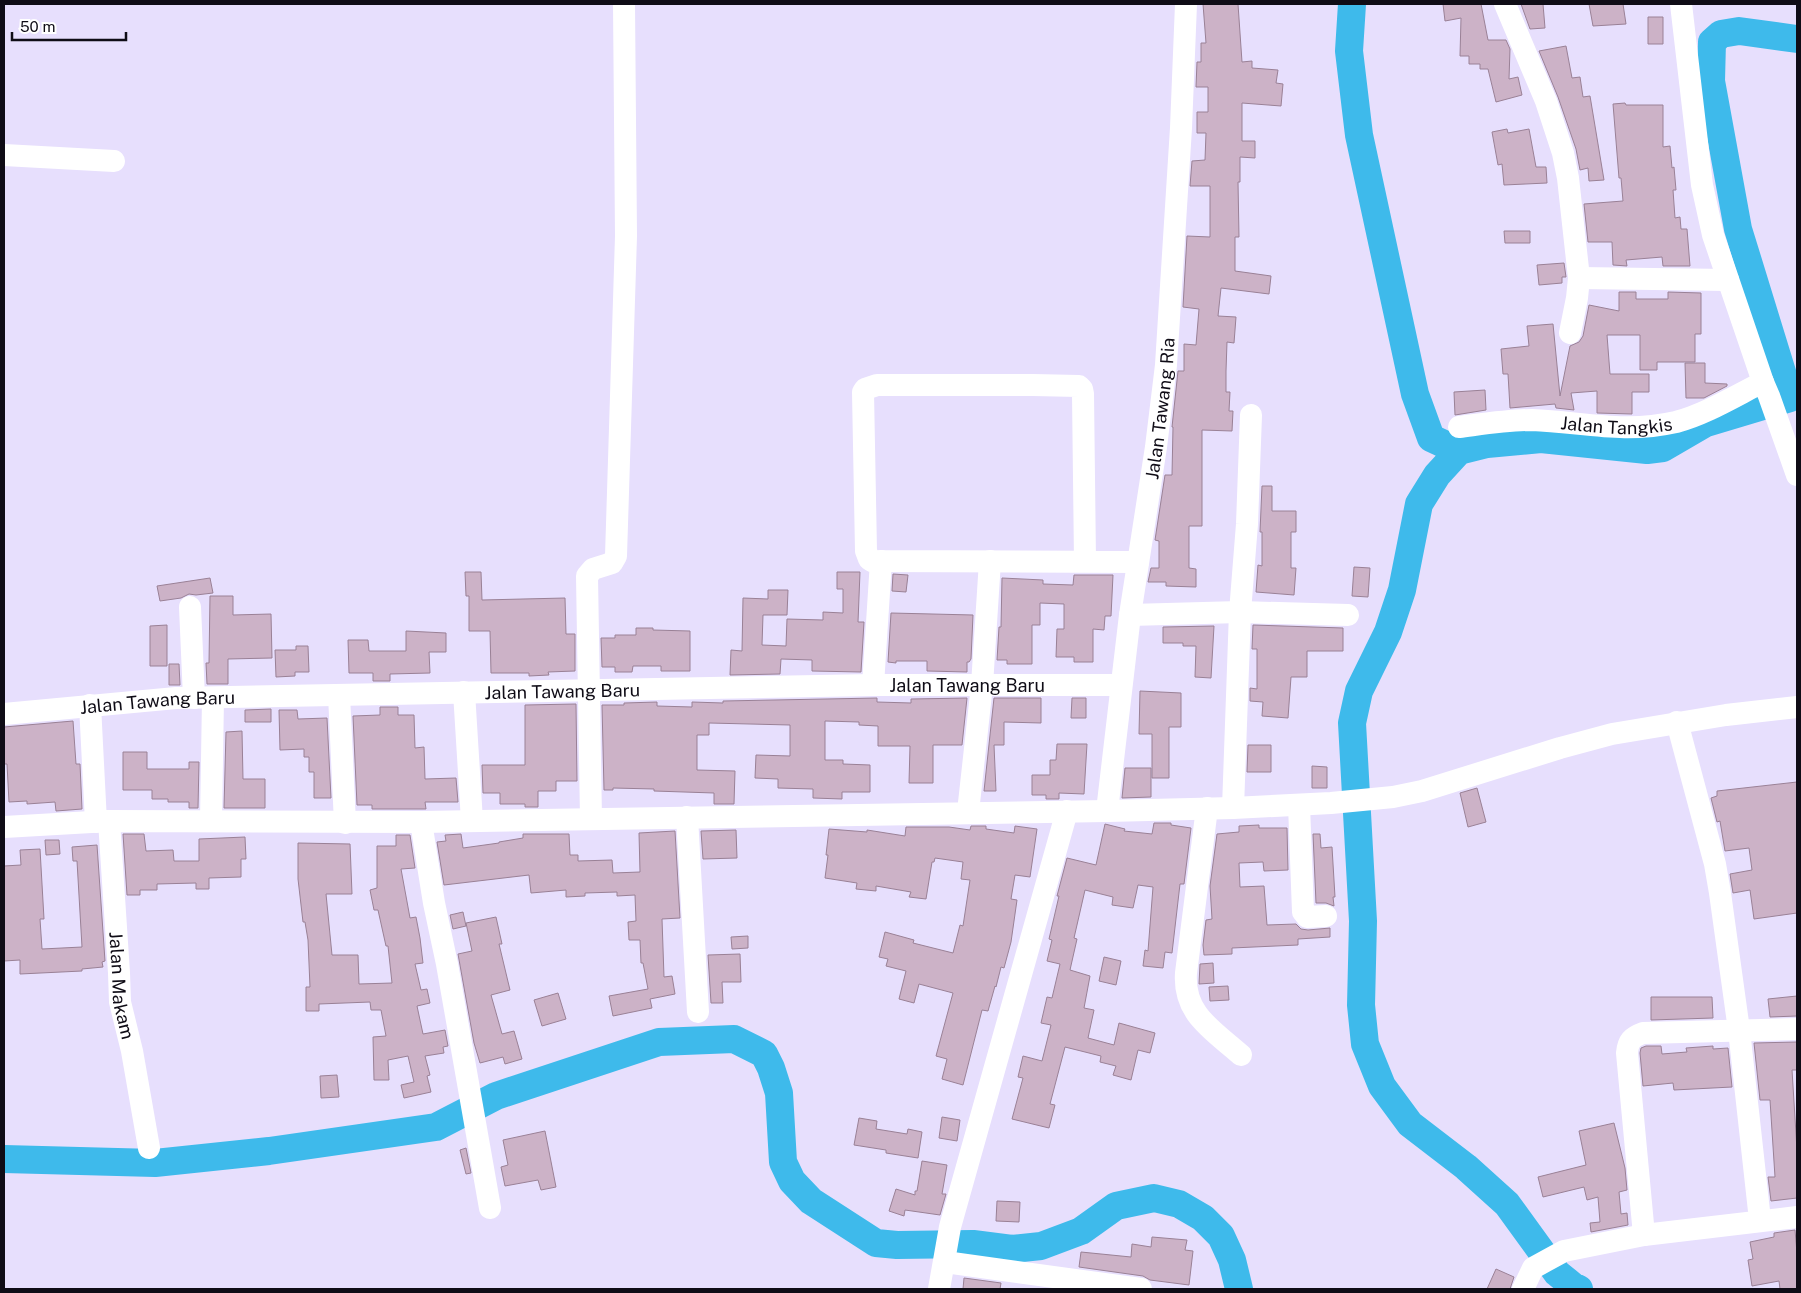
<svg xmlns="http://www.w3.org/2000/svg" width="1801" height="1293" font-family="'Public Sans',sans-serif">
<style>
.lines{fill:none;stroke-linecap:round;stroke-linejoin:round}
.river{stroke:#3ebaeb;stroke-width:28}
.building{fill:#ccb2c7;stroke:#9a8196}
.minor{stroke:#fff;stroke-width:22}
.labels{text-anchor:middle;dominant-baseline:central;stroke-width:4;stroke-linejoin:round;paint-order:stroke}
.street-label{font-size:18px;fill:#0f0c16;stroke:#fff}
</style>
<rect width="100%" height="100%" fill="#e7dffd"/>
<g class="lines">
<path class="river" d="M 1352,4 L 1349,51 L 1359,135 L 1415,394 L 1431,438 L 1459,451
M 4,1159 L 155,1163 L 269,1151 L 436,1127 L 496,1096 L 659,1042 L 734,1039 L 764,1054 L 771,1068 L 779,1093 L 783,1162 L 792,1181 L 811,1201 L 876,1243 L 897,1245 L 973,1244 L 1012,1249 L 1041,1246 L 1081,1231 L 1116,1206 L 1154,1198 L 1179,1204 L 1203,1218 L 1221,1236 L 1232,1260 L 1239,1289
M 1579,1289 L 1573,1286 L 1557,1273 L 1507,1204 L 1466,1167 L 1410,1124 L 1382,1086 L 1365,1044 L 1361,1005 L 1363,921 L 1352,723 L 1359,691 L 1388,632 L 1402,590 L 1419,504 L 1437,475 L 1459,451 L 1487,444 L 1541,439 L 1647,450 L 1663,448 L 1706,423 L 1790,398 L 1738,229 L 1711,81 L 1712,42 L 1721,34 L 1739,31 L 1797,39"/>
</g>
<path class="building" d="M 1203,4 L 1238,4 L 1242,62 L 1252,61 L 1252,68 L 1278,70 L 1276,83 L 1283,84 L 1281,106 L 1242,103 L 1242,141 L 1255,141 L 1255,158 L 1240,157 L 1240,182 L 1238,182 L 1239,237 L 1235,237 L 1235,271 L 1271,276 L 1269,294 L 1221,288 L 1218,316 L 1236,317 L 1234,343 L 1227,342 L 1226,371 L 1226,392 L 1230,392 L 1229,411 L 1233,411 L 1232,431 L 1202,430 L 1202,526 L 1189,526 L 1189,568 L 1196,569 L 1196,587 L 1166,586 L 1166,582 L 1148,582 L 1151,568 L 1159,568 L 1159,541 L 1155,540 L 1165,475 L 1172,475 L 1173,427 L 1172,427 L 1178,371 L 1184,371 L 1184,344 L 1196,345 L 1199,309 L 1183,307 L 1187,236 L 1210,237 L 1210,186 L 1190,186 L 1192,161 L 1205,160 L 1206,133 L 1197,133 L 1197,112 L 1208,112 L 1208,87 L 1196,87 L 1197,62 L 1201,62 L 1201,43 L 1206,43 Z
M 1443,4 L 1481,4 L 1488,40 L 1506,40 L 1510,49 L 1509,79 L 1518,77 L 1522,95 L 1496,102 L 1488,69 L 1480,69 L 1480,64 L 1469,64 L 1469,56 L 1460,56 L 1461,18 L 1445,21 Z
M 1521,4 L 1543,4 L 1545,28 L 1530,29 Z
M 1589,4 L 1623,4 L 1626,24 L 1593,26 Z
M 1648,17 L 1663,17 L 1663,44 L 1648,44 Z
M 1566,46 L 1572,78 L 1580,77 L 1583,97 L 1590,96 L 1604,180 L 1589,181 L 1588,168 L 1580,170 L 1576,149 L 1558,97 L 1539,51 Z
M 1625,103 L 1626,105 L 1663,105 L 1663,147 L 1670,146 L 1672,168 L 1674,167 L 1676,190 L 1673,190 L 1675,218 L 1680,217 L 1681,229 L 1687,229 L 1690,266 L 1663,266 L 1662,257 L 1626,260 L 1627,266 L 1613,265 L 1612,242 L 1588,242 L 1584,204 L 1623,201 L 1621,178 L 1619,178 L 1613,104 Z
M 1507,129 L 1508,133 L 1529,129 L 1536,167 L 1546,167 L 1547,183 L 1504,185 L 1502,164 L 1498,165 L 1492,132 Z
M 1504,231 L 1530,231 L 1530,243 L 1505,243 Z
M 1564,263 L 1566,277 L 1562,277 L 1562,283 L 1539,285 L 1537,265 Z
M 1619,292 L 1636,292 L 1636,299 L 1668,299 L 1668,292 L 1701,293 L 1701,334 L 1695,334 L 1695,362 L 1657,362 L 1657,370 L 1640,370 L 1640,335 L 1607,335 L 1610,374 L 1649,374 L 1649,392 L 1632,392 L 1632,414 L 1597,413 L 1597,391 L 1571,393 L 1574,410 L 1556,408 L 1555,404 L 1510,408 L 1508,374 L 1503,374 L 1501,349 L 1529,346 L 1527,326 L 1553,324 L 1560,396 L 1570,346 L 1579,342 L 1583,336 L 1589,305 L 1619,311 Z
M 1685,363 L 1705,363 L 1705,383 L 1727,384 L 1727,386 L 1704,398 L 1686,398 Z
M 1485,390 L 1486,410 L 1455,415 L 1454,392 Z
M 1262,486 L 1272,486 L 1272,511 L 1296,511 L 1296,532 L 1291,532 L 1291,568 L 1296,568 L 1294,595 L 1256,592 L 1258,565 L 1262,566 L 1262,532 L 1260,532 Z
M 1354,567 L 1370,568 L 1368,597 L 1352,596 Z
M 465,572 L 481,572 L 482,600 L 565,598 L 566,634 L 575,634 L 575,671 L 548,672 L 549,675 L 529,676 L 529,673 L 491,673 L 490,631 L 469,631 L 469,596 L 466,596 Z
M 837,572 L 860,572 L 858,622 L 864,622 L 861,672 L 812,671 L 812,660 L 781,659 L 780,674 L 730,675 L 731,650 L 742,651 L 743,598 L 768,599 L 768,590 L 788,590 L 787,615 L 763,615 L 762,645 L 786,646 L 787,619 L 823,620 L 823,612 L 843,613 L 843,589 L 837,589 Z
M 893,574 L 908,575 L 906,592 L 892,591 Z
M 1074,575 L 1113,575 L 1111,616 L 1105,616 L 1104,630 L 1093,629 L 1093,662 L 1074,662 L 1074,657 L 1056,657 L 1057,629 L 1064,629 L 1064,604 L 1040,603 L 1040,625 L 1032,625 L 1032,664 L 1007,664 L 1007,660 L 997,660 L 999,627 L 1001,627 L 1002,578 L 1043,580 L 1043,584 L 1073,585 Z
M 210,578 L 213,593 L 196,595 L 189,594 L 181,598 L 160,601 L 157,586 Z
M 210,596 L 233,596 L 233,615 L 271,614 L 272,658 L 228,659 L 228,684 L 207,684 L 206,663 L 209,663 Z
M 891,613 L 973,615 L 971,659 L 969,662 L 967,662 L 967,672 L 927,671 L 927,661 L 896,661 L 896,663 L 888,662 Z
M 167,625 L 167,666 L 150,666 L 150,626 Z
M 1253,625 L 1343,628 L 1343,651 L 1307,651 L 1307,677 L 1291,677 L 1288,718 L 1262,716 L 1263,702 L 1250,701 L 1250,688 L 1257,689 L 1257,649 L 1252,649 Z
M 1214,626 L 1211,678 L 1195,677 L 1196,646 L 1183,646 L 1183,643 L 1163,643 L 1163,627 Z
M 636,628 L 653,628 L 653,630 L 690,631 L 690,671 L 661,671 L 661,666 L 633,666 L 632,672 L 615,672 L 615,667 L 602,667 L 601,638 L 615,638 L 615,635 L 636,635 Z
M 406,631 L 446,633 L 446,652 L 429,652 L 430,673 L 390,674 L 390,681 L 373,681 L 373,673 L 349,673 L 348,640 L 368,640 L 369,651 L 406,651 Z
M 296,646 L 308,646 L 309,672 L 295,672 L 295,676 L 276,677 L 275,650 L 296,650 Z
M 169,664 L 179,664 L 180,685 L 169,685 Z
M 1140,691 L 1181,693 L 1181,727 L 1169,727 L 1169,778 L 1152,778 L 1152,734 L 1139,734 Z
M 877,698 L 877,702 L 911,703 L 911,699 L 967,698 L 962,745 L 933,745 L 933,783 L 909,783 L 910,746 L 878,746 L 878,726 L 859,725 L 859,722 L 825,721 L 825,760 L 843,760 L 843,764 L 870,765 L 870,792 L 842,792 L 842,799 L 813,798 L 813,789 L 778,788 L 778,779 L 755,778 L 756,755 L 790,756 L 790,725 L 709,723 L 709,735 L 697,735 L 697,770 L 735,771 L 734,804 L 714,804 L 714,793 L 654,791 L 654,789 L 613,788 L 613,790 L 604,790 L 602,705 L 624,705 L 624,703 L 657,702 L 657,706 L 692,707 L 692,702 L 723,703 L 723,701 Z
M 994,698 L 1041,698 L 1041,723 L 1004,722 L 1004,745 L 994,745 L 996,791 L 984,791 Z
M 1072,698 L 1086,698 L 1086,718 L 1071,718 Z
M 576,704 L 577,781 L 556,781 L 556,791 L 538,791 L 538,807 L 525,807 L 525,804 L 500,804 L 500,793 L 483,793 L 482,765 L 525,765 L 525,705 Z
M 380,707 L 398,707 L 398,715 L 414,715 L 415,748 L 424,747 L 425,779 L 456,778 L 458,802 L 425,802 L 426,809 L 372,809 L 372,805 L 357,805 L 353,716 L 380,715 Z
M 271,709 L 271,722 L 245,722 L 245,710 Z
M 279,710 L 297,710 L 298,719 L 327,718 L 331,798 L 314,798 L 314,772 L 309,772 L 309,757 L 304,757 L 304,749 L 280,750 Z
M 73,721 L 76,764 L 80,764 L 82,809 L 56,811 L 55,802 L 27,804 L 27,801 L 9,802 L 7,764 L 4,764 L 4,727 Z
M 242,731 L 243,779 L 265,779 L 265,808 L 224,808 L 226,732 Z
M 1057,744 L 1087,744 L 1084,794 L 1059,793 L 1059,799 L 1046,799 L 1046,795 L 1032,795 L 1032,775 L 1050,775 L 1050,760 L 1056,760 Z
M 1248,745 L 1271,745 L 1271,772 L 1247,772 Z
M 123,752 L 147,752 L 147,769 L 189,769 L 189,762 L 199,762 L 198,808 L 189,808 L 189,802 L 168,802 L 168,799 L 152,799 L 152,790 L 123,790 Z
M 1312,766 L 1327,767 L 1327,788 L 1312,788 Z
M 1125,768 L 1151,768 L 1151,797 L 1122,798 Z
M 1797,782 L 1797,913 L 1754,919 L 1750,890 L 1733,893 L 1730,874 L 1752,870 L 1749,848 L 1725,851 L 1720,821 L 1717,822 L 1711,798 L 1717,796 L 1717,791 Z
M 1477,788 L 1486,822 L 1468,827 L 1460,793 Z
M 1154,823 L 1171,823 L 1171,825 L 1191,828 L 1184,884 L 1180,884 L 1172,953 L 1165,952 L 1163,968 L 1143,966 L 1145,950 L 1148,951 L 1153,887 L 1138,885 L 1133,908 L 1112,905 L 1113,897 L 1085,890 L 1074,938 L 1077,939 L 1070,970 L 1090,976 L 1084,1008 L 1094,1010 L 1088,1038 L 1114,1045 L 1119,1023 L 1155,1033 L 1150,1053 L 1138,1050 L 1131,1080 L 1113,1075 L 1116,1066 L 1100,1062 L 1101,1056 L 1065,1047 L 1050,1104 L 1055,1105 L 1049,1128 L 1012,1119 L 1023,1078 L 1018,1077 L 1023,1056 L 1042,1061 L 1051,1025 L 1041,1023 L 1047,997 L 1052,998 L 1060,964 L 1047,961 L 1052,940 L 1049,939 L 1059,896 L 1057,896 L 1067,858 L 1096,865 L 1105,824 L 1125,829 L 1124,831 L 1152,834 Z
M 1259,825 L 1259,828 L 1287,828 L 1288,870 L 1264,871 L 1263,862 L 1239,863 L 1240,887 L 1264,886 L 1267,925 L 1296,924 L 1301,929 L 1308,930 L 1330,928 L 1330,937 L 1298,939 L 1298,945 L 1232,948 L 1232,954 L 1204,955 L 1203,945 L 1206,920 L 1212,919 L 1210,886 L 1217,834 L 1239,832 L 1239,826 Z
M 971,826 L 986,826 L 986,829 L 1014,833 L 1015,826 L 1037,829 L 1030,877 L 1015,875 L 1011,899 L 1017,900 L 1011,942 L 1004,968 L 1001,967 L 996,987 L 995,986 L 988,1011 L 982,1010 L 963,1085 L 942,1079 L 947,1059 L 936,1056 L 953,993 L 919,984 L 914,1003 L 899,999 L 906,971 L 886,966 L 888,959 L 879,957 L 885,932 L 914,940 L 913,943 L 953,953 L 960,925 L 963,926 L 970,880 L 961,879 L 963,862 L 935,858 L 934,862 L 932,862 L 926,899 L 909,897 L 911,892 L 876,886 L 876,891 L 856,889 L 857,883 L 825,878 L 828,855 L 826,855 L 829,829 L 867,832 L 867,830 L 905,836 L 906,827 L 949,827 L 970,830 Z
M 736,830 L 737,858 L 703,859 L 701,831 Z
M 675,831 L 680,918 L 662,919 L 664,977 L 672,976 L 675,994 L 650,999 L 652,1008 L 613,1016 L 609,996 L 648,989 L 643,963 L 641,963 L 640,940 L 629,940 L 628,922 L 636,921 L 635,895 L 617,896 L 617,892 L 585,893 L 585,896 L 566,897 L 566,890 L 531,893 L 529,875 L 444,885 L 437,842 L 446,841 L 445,835 L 461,834 L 463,848 L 499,843 L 499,842 L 523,838 L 523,834 L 569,834 L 570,855 L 578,855 L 578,861 L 612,860 L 613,873 L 640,872 L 639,833 Z
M 123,834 L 144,834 L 146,851 L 173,850 L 174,861 L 199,861 L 199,839 L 245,837 L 246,859 L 241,859 L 241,877 L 209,878 L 209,889 L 196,889 L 196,883 L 157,884 L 157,890 L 140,890 L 140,895 L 127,895 Z
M 1313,834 L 1320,834 L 1321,848 L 1332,847 L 1335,897 L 1333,897 L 1334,906 L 1326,903 L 1316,903 Z
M 396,835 L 410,835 L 415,868 L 401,869 L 410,918 L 416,917 L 420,938 L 423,963 L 415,964 L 421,990 L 427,989 L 430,1003 L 417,1006 L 423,1034 L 445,1030 L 448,1046 L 443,1047 L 444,1053 L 425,1056 L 430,1075 L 427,1076 L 431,1092 L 404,1098 L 401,1085 L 414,1082 L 408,1056 L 388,1060 L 389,1080 L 374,1080 L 373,1037 L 386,1036 L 381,1010 L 371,1010 L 370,1002 L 319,1004 L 319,1011 L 306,1011 L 306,987 L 310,987 L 308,940 L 305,922 L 303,922 L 298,879 L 298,843 L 350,844 L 352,894 L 326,894 L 332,955 L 358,955 L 359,984 L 392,983 L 388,946 L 386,946 L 378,910 L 374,910 L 370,890 L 377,888 L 377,846 L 396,846 Z
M 45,840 L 59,840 L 60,854 L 46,855 Z
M 97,845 L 105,961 L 102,962 L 103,967 L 82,969 L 82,971 L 20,974 L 20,960 L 4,961 L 4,866 L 21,865 L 20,850 L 40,849 L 44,919 L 40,919 L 42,949 L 82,947 L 77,861 L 73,861 L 72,847 Z
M 463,912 L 466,926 L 453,929 L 450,915 Z
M 496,917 L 502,944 L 499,944 L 510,990 L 491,995 L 502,1034 L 514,1031 L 522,1059 L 505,1064 L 503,1057 L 480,1063 L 474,1043 L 458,954 L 472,951 L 466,923 Z
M 748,936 L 748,948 L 732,949 L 731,937 Z
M 740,954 L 741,982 L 722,982 L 723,1003 L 711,1003 L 708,955 Z
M 1104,957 L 1121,961 L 1116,985 L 1099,981 Z
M 1213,963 L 1214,983 L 1199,984 L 1200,964 Z
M 1228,986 L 1229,1000 L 1210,1001 L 1209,987 Z
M 558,993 L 566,1019 L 542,1026 L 534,1000 Z
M 1797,996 L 1797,1016 L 1770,1017 L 1768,999 Z
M 1651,997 L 1712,997 L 1713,1018 L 1651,1020 Z
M 1797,1042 L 1797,1070 L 1792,1070 L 1797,1150 L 1797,1198 L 1771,1201 L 1768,1177 L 1775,1177 L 1770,1100 L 1760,1100 L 1754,1043 Z
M 1646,1046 L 1661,1046 L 1662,1054 L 1687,1052 L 1686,1048 L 1713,1046 L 1713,1049 L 1728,1048 L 1732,1087 L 1674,1090 L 1673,1083 L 1643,1086 L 1640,1053 L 1641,1048 Z
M 337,1075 L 339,1097 L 321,1098 L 320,1076 Z
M 942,1117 L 960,1120 L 957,1141 L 939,1138 Z
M 859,1118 L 877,1121 L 876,1129 L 907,1134 L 908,1129 L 922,1132 L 918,1158 L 886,1153 L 886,1150 L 854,1145 Z
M 1614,1123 L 1625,1168 L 1627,1190 L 1619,1192 L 1621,1214 L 1627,1213 L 1628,1225 L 1591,1232 L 1590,1223 L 1600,1222 L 1598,1197 L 1587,1200 L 1584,1187 L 1543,1197 L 1538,1177 L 1586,1165 L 1579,1131 Z
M 545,1131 L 556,1187 L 541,1190 L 538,1180 L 505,1186 L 501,1167 L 508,1165 L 503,1140 Z
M 466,1148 L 471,1173 L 466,1174 L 460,1150 Z
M 922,1161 L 947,1165 L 942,1194 L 946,1194 L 940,1215 L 905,1210 L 904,1216 L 889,1211 L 896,1189 L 915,1195 L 915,1191 L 917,1191 Z
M 997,1201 L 1020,1202 L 1019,1222 L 996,1221 Z
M 1795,1230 L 1797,1253 L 1797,1289 L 1780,1289 L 1779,1281 L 1752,1286 L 1748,1260 L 1753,1259 L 1750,1242 L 1774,1237 L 1774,1233 Z
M 1152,1237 L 1187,1240 L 1185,1250 L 1193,1251 L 1189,1285 L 1150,1280 L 1143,1276 L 1079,1267 L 1081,1252 L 1131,1257 L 1132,1244 L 1151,1247 Z
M 1496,1269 L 1514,1277 L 1510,1289 L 1487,1289 Z
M 964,1278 L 1001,1283 L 1000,1289 L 963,1289 Z"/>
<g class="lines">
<g class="minor">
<path d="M 1505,4 L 1546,101 L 1563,153 L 1568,178 L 1579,278 L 1577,298 L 1570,333"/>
<path d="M 1681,4 L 1702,185 L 1713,235 L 1763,382 L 1769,396 L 1797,475"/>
<path d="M 4,155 L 114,161"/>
<path d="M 1579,278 L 1728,280"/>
<path id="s1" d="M 1459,427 C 1483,424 1508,420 1532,420 C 1583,422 1623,434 1676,422 C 1706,414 1735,396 1763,382"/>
<path d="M 1085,561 L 1083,394 L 1082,389 L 1079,386 L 1033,385 L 877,385 L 865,389 L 863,392 L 866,551 L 869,559 L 872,561 L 1138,562"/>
<path d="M 190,607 L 194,698"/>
<path d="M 1130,615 L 1240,612 L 1348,615"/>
<path d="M 873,685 L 881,561"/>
<path d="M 464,692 L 472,821"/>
<path d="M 339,695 L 345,823"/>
<path d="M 90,705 L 96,822"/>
<path id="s2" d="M 4,714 L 176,698 L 873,685 L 1121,685"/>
<path d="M 1677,722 L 1715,864 L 1720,893 L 1739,1030 L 1760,1220"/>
<path d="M 1299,805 L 1303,912 L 1307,917 L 1326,916"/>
<path d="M 1207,808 L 1186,973 C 1183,1014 1213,1030 1241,1055"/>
<path d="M 1233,808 L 1240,612 L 1247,524 L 1251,415"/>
<path id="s3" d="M 1107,811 L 1130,615 L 1156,447 L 1166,365 L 1181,128 L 1186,4"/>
<path d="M 968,812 L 982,685 L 990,561"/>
<path d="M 687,817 L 698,1012"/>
<path d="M 591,819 L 587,576 L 593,569 L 612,563 L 616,556 L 626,236 L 624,4"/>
<path id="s4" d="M 109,821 L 119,973 L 120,1002 L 132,1051 L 149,1148"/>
<path d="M 211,821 L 213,698"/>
<path d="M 421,822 L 434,903 L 447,964 L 490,1208"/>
<path d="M 4,827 L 109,821 L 421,822 L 1107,811 L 1233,808 L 1331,803 L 1393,797 L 1422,791 L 1560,748 L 1612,734 L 1726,715 L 1797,707"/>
<path d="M 1644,1235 L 1627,1053 C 1628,1041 1632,1037 1643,1033 L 1797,1029"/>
<path d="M 945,1262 L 1141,1289"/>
<path d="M 939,1289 L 950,1227 L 1067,811"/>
<path d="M 1523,1289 L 1533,1268 L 1564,1251 L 1644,1235 L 1797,1217"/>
</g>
</g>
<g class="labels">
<g class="street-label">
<text stroke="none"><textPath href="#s3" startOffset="406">Jalan Tawang Ria</textPath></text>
<text stroke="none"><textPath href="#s1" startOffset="158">Jalan Tangkis</textPath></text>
<text stroke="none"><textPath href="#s2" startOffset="964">Jalan Tawang Baru</textPath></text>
<text stroke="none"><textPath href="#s2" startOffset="559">Jalan Tawang Baru</textPath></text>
<text stroke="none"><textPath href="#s2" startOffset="154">Jalan Tawang Baru</textPath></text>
<text stroke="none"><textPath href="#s4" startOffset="165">Jalan Makam</textPath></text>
</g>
</g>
<rect width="1801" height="1293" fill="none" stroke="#0f0c16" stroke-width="10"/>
<path d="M12 32v8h114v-8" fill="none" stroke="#0f0c16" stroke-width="2.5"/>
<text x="20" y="32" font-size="15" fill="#0f0c16" stroke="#ffffff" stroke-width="4" paint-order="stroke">50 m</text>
</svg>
